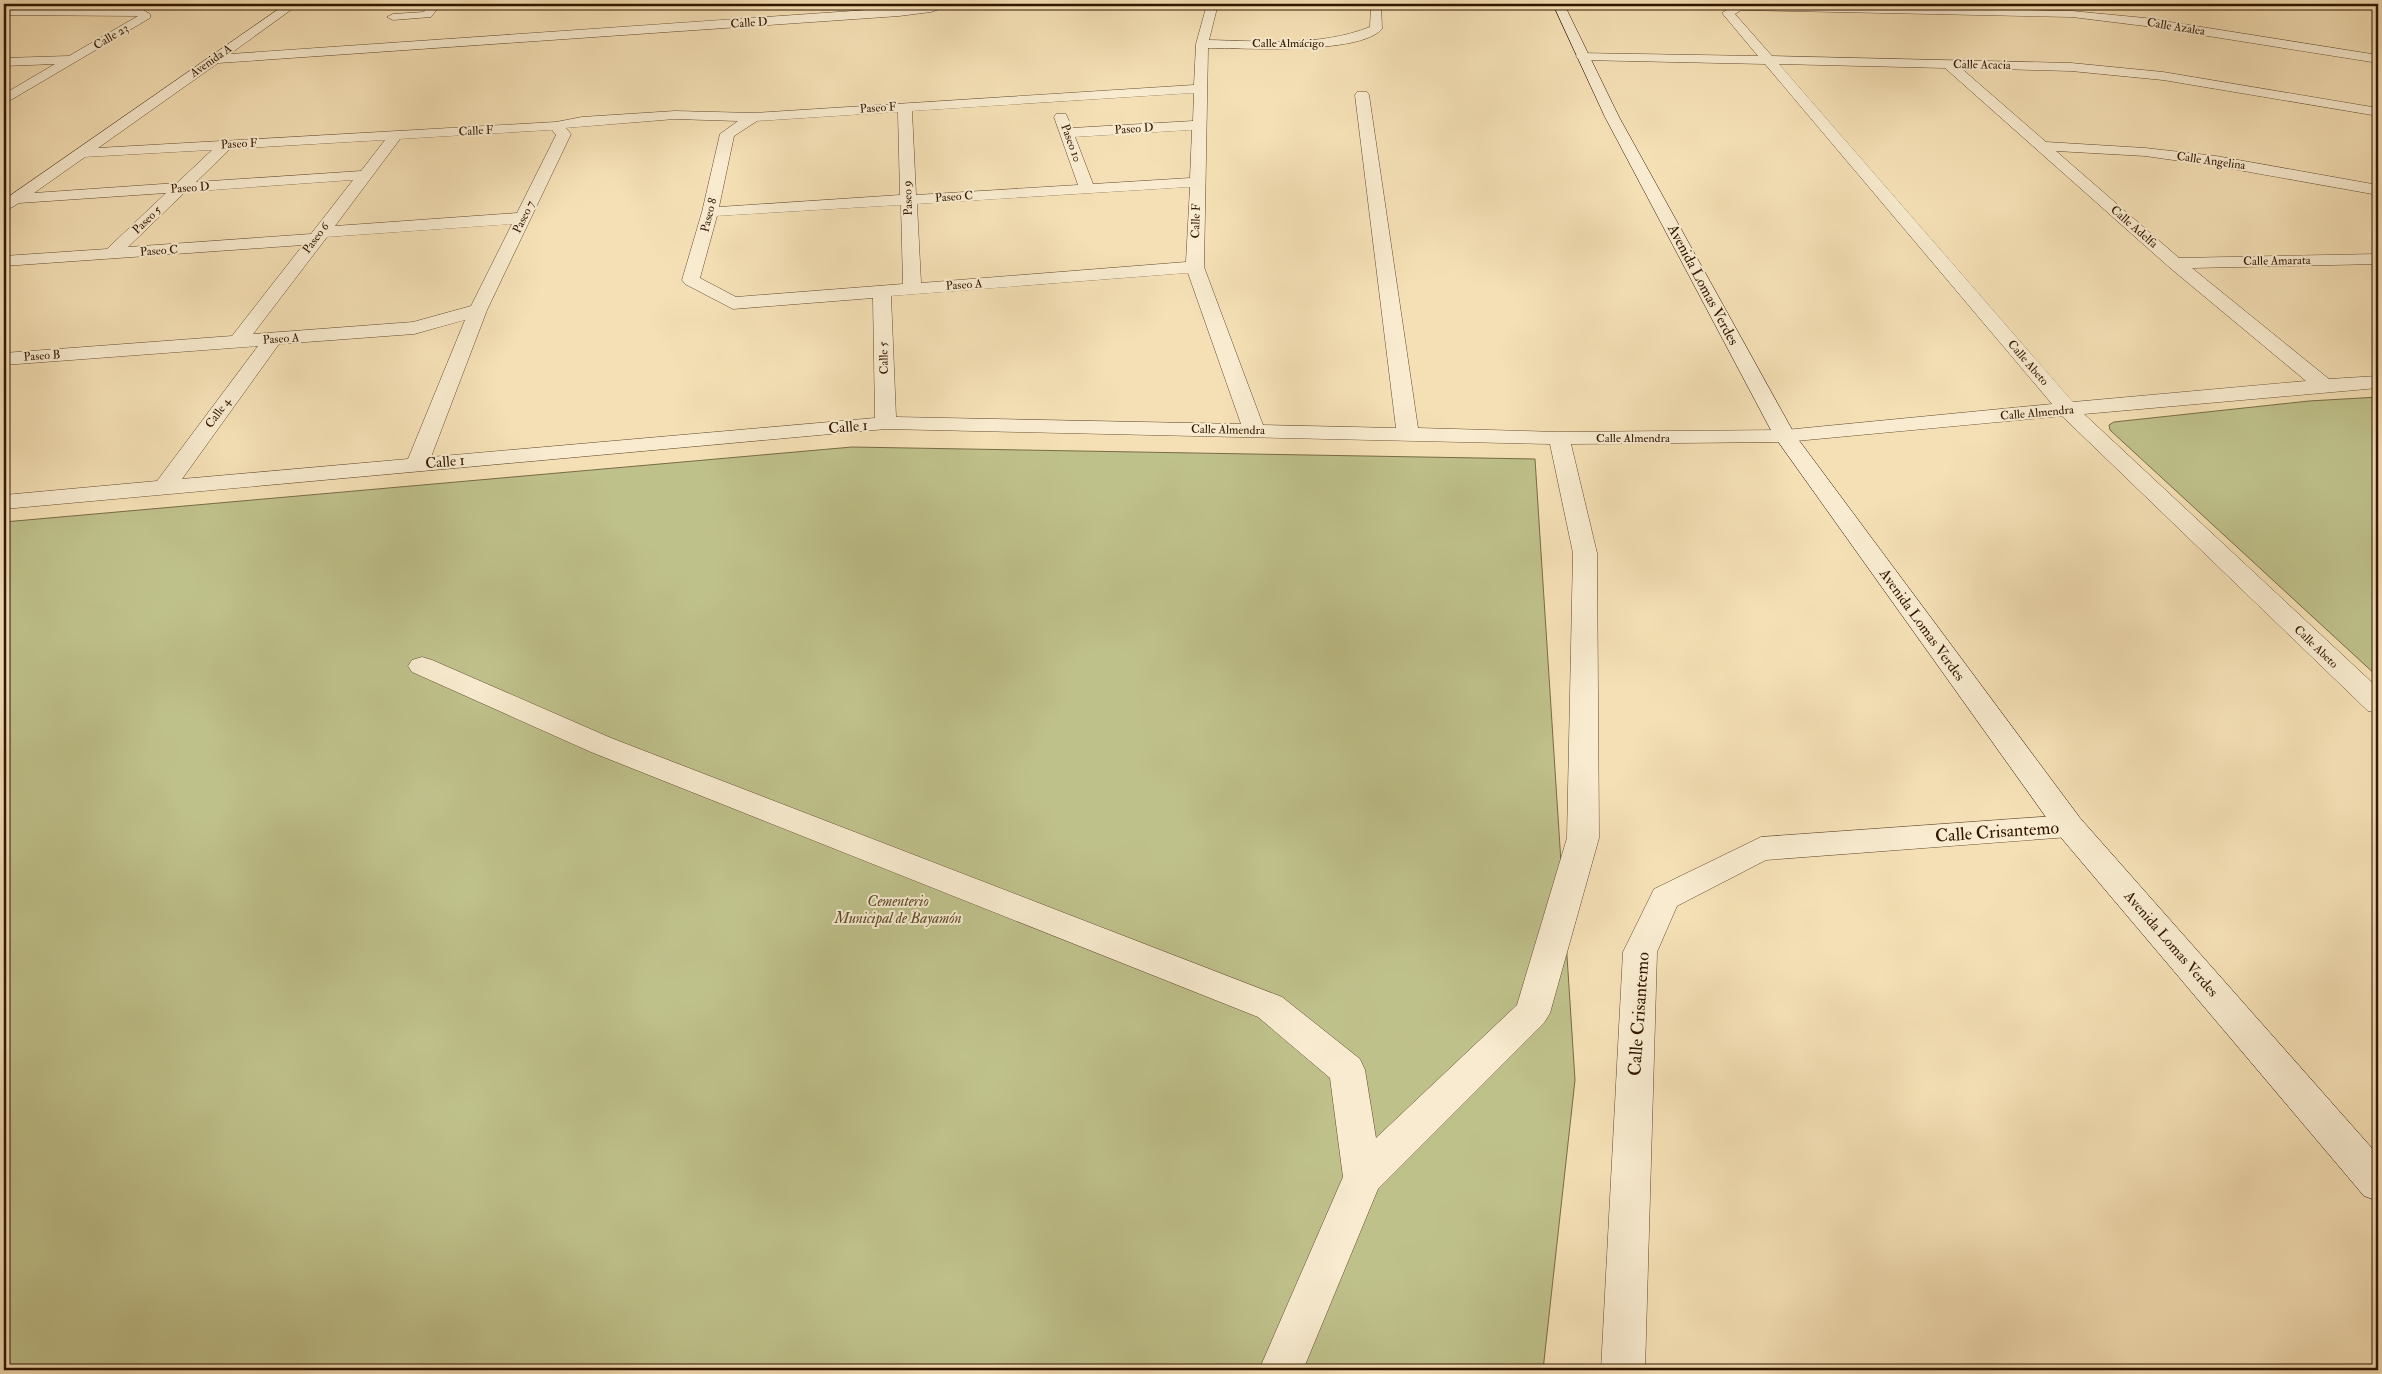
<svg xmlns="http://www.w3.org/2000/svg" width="2382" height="1374" font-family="'IM FELL Double Pica',serif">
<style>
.green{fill:#bfc18b;stroke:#786b46}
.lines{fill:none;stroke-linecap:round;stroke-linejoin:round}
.street-casing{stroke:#62482d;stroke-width:1}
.secondary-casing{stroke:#311500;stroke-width:1}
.street{fill:#f8ebcf;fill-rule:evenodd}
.secondary{fill:#f8ebcf;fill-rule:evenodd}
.labels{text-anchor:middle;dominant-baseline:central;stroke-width:4;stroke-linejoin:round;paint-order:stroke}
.far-street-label{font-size:12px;fill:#311500;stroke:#f8ebcf}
.street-label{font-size:15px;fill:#311500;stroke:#f8ebcf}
.park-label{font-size:15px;font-style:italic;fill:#5c492a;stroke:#f8ebcf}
.near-street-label{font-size:18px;fill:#311500;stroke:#f8ebcf}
</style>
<rect width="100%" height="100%" fill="#f5e0b5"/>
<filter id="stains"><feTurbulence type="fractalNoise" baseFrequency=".004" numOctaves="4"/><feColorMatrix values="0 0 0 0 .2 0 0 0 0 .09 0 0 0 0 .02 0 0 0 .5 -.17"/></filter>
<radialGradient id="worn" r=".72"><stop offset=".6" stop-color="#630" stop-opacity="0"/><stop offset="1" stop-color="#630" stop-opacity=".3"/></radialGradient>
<path class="green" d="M 2378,397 L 2378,677 L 2110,430 L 2109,425 L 2114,422 L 2309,401 Z
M 852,447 L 1535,459 L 1575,1080 L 1543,1370 L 4,1370 L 4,522 Z"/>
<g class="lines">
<defs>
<path id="street" d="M 286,4 L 299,4 L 230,54 L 954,4 L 931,12 L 899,16 L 218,63 L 98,148 L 556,122 L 582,117 L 675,111 L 754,113 L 1194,85 L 1196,44 L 1207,4 L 1218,4 L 1209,40 C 1263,41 1319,47 1370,27 L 1371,4 L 1381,4 L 1382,29 C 1359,55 1243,48 1208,48 L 1204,267 L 1263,425 L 1396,428 L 1355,95 L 1357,92 L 1367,92 L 1369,95 L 1418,428 L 1559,432 L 1785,430 L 2052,404 L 1765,64 L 1582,60 L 1578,59 L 1576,56 L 1578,53 L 1758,56 L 1722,13 L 1735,5 L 1747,4 L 2072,11 L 2145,18 L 2378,55 L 2378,63 L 2145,26 L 2072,17 L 1741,10 L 1735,14 L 1772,56 L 2071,63 L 2163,72 L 2378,108 L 2378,116 L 2163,80 L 2071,71 L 1961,68 L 2046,142 L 2145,148 L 2216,156 L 2378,185 L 2378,195 L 2216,166 L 2145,156 L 2056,151 L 2179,258 L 2378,254 L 2378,264 L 2192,268 L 2329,379 L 2378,376 L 2378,388 L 2084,414 L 2378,688 L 2378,713 L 2368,711 L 2062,416 L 1785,442 L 1571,444 L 1597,553 L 1599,838 L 1550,1013 L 1544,1023 L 1378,1189 L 1303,1370 L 1259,1370 L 1343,1177 L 1330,1078 L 1258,1017 L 591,752 L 412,672 L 408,666 L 412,660 L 422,657 L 432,660 L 611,738 L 1282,997 L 1360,1059 L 1365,1070 L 1376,1138 L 1517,1005 L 1567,838 L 1573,553 L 1550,444 L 886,429 L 4,509 L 4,495 L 157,481 L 258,346 L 4,365 L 4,353 L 232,336 L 303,245 L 4,266 L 4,256 L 107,249 L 166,193 L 19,203 L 4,212 L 4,200 ZM 1779,64 L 1945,68 L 2169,267 L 2306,381 L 2073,402 ZM 1194,93 L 1193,121 L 1072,128 L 1066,114 L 1056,114 L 1054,117 L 1078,185 L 916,195 L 912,111 ZM 898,112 L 900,195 L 719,207 L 734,136 L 757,121 ZM 675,119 L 738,121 L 720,134 L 702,212 L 682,280 L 685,284 L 733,309 L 873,298 L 875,418 L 431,457 L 487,310 L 571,134 L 566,128 ZM 552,130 L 556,135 L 517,213 L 335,226 L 400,139 ZM 1192,130 L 1190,178 L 1093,184 L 1075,137 ZM 385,140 L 361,171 L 196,182 L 230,149 ZM 212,150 L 177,183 L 34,193 L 85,157 ZM 353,180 L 311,234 L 128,247 L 185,192 ZM 1190,187 L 1186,262 L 921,283 L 917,204 ZM 901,205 L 903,284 L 736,297 L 700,278 L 717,216 ZM 512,224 L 471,306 L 413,322 L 253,334 L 327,237 ZM 1188,273 L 1241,424 L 896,417 L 891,296 ZM 465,320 L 408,459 L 182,479 L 279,344 L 414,334 Z
M 429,4 L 441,4 L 431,17 L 393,20 L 387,17 L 393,14 L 424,12 Z
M 140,8 L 150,14 L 150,18 L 4,104 L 4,94 L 55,64 L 4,66 L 4,58 L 69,56 L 138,16 L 4,15 L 4,9 Z
M 2069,815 L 2080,818 L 2084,826 L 2080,834 L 2069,837 L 1766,860 L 1677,906 L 1657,952 L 1645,1370 L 1601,1370 L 1623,952 L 1654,889 L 1761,837 Z"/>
<path id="secondary" d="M 1553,4 L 1564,4 L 1619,117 L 1795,435 L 2080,818 L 2378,1155 L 2378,1201 L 2364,1196 L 2058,834 L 1774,436 L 1605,117 Z"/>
</defs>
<use href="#street" class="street-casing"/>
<use href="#secondary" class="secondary-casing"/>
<use href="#street" class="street"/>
<use href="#secondary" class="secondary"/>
</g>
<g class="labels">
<g class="far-street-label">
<text transform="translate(749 23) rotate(-4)">Calle D</text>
<text transform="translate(2176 27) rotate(9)">Calle Azalea</text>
<text transform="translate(111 37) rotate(-31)">Calle 23</text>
<text x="1288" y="43">Calle Almácigo</text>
<text transform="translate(211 61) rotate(-35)">Avenida A</text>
<text transform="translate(1982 65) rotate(1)">Calle Acacia</text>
<text transform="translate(878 108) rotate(-4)">Paseo F</text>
<text transform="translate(1134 129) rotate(-4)">Paseo D</text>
<text transform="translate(476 131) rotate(-3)">Calle F</text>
<text transform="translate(1071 143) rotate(70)">Paseo 10</text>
<text transform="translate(239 144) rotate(-3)">Paseo F</text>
<text transform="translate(2211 161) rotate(8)">Calle Angelina</text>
<text transform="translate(190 188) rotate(-4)">Paseo D</text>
<text transform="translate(954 197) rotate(-4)">Paseo C</text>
<text transform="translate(908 198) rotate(-92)">Paseo 9</text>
<text transform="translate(709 215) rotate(-76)">Paseo 8</text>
<text transform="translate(524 217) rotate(-64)">Paseo 7</text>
<text transform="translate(147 220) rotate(-44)">Paseo 5</text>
<text transform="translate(1196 221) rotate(-88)">Calle F</text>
<text transform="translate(2134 227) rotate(41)">Calle Adelfa</text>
<text transform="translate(316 238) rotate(-53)">Paseo 6</text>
<text transform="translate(159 251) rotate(-4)">Paseo C</text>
<text transform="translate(2277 261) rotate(-1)">Calle Amarata</text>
<text transform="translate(964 285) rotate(-4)">Paseo A</text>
<text transform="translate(281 339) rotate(-4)">Paseo A</text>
<text transform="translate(42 356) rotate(-4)">Paseo B</text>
<text transform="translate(884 358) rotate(-92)">Calle 5</text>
<text transform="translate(2028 363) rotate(49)">Calle Abeto</text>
<text transform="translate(218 413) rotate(-54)">Calle 4</text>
<text transform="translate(2037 413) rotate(-5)">Calle Almendra</text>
<text transform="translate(1228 430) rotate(1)">Calle Almendra</text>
<text x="1633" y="438">Calle Almendra</text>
<text transform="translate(2316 647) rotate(44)">Calle Abeto</text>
</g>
<g class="street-label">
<text transform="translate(1703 285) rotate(62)">Avenida Lomas Verdes</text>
<text transform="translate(848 427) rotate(-5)">Calle 1</text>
<text transform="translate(445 462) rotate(-5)">Calle 1</text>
<text transform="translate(1922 625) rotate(54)">Avenida Lomas Verdes</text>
<text transform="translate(2171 944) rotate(49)">Avenida Lomas Verdes</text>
</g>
<g class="park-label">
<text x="898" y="901">Cementerio<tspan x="898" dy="17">Municipal de Bayamón</tspan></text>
</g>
<g class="near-street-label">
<text transform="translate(1997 832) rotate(-4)">Calle Crisantemo</text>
<text transform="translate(1639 1014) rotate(-86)">Calle Crisantemo</text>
</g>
</g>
<rect width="2382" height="1374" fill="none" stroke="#f5e0b5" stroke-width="20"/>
<rect x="5" y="5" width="2372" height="1364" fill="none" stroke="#311500" stroke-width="2.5"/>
<rect x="10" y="10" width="2362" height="1354" fill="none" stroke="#311500"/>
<rect width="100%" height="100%" filter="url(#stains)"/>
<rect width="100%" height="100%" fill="url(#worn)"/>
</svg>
